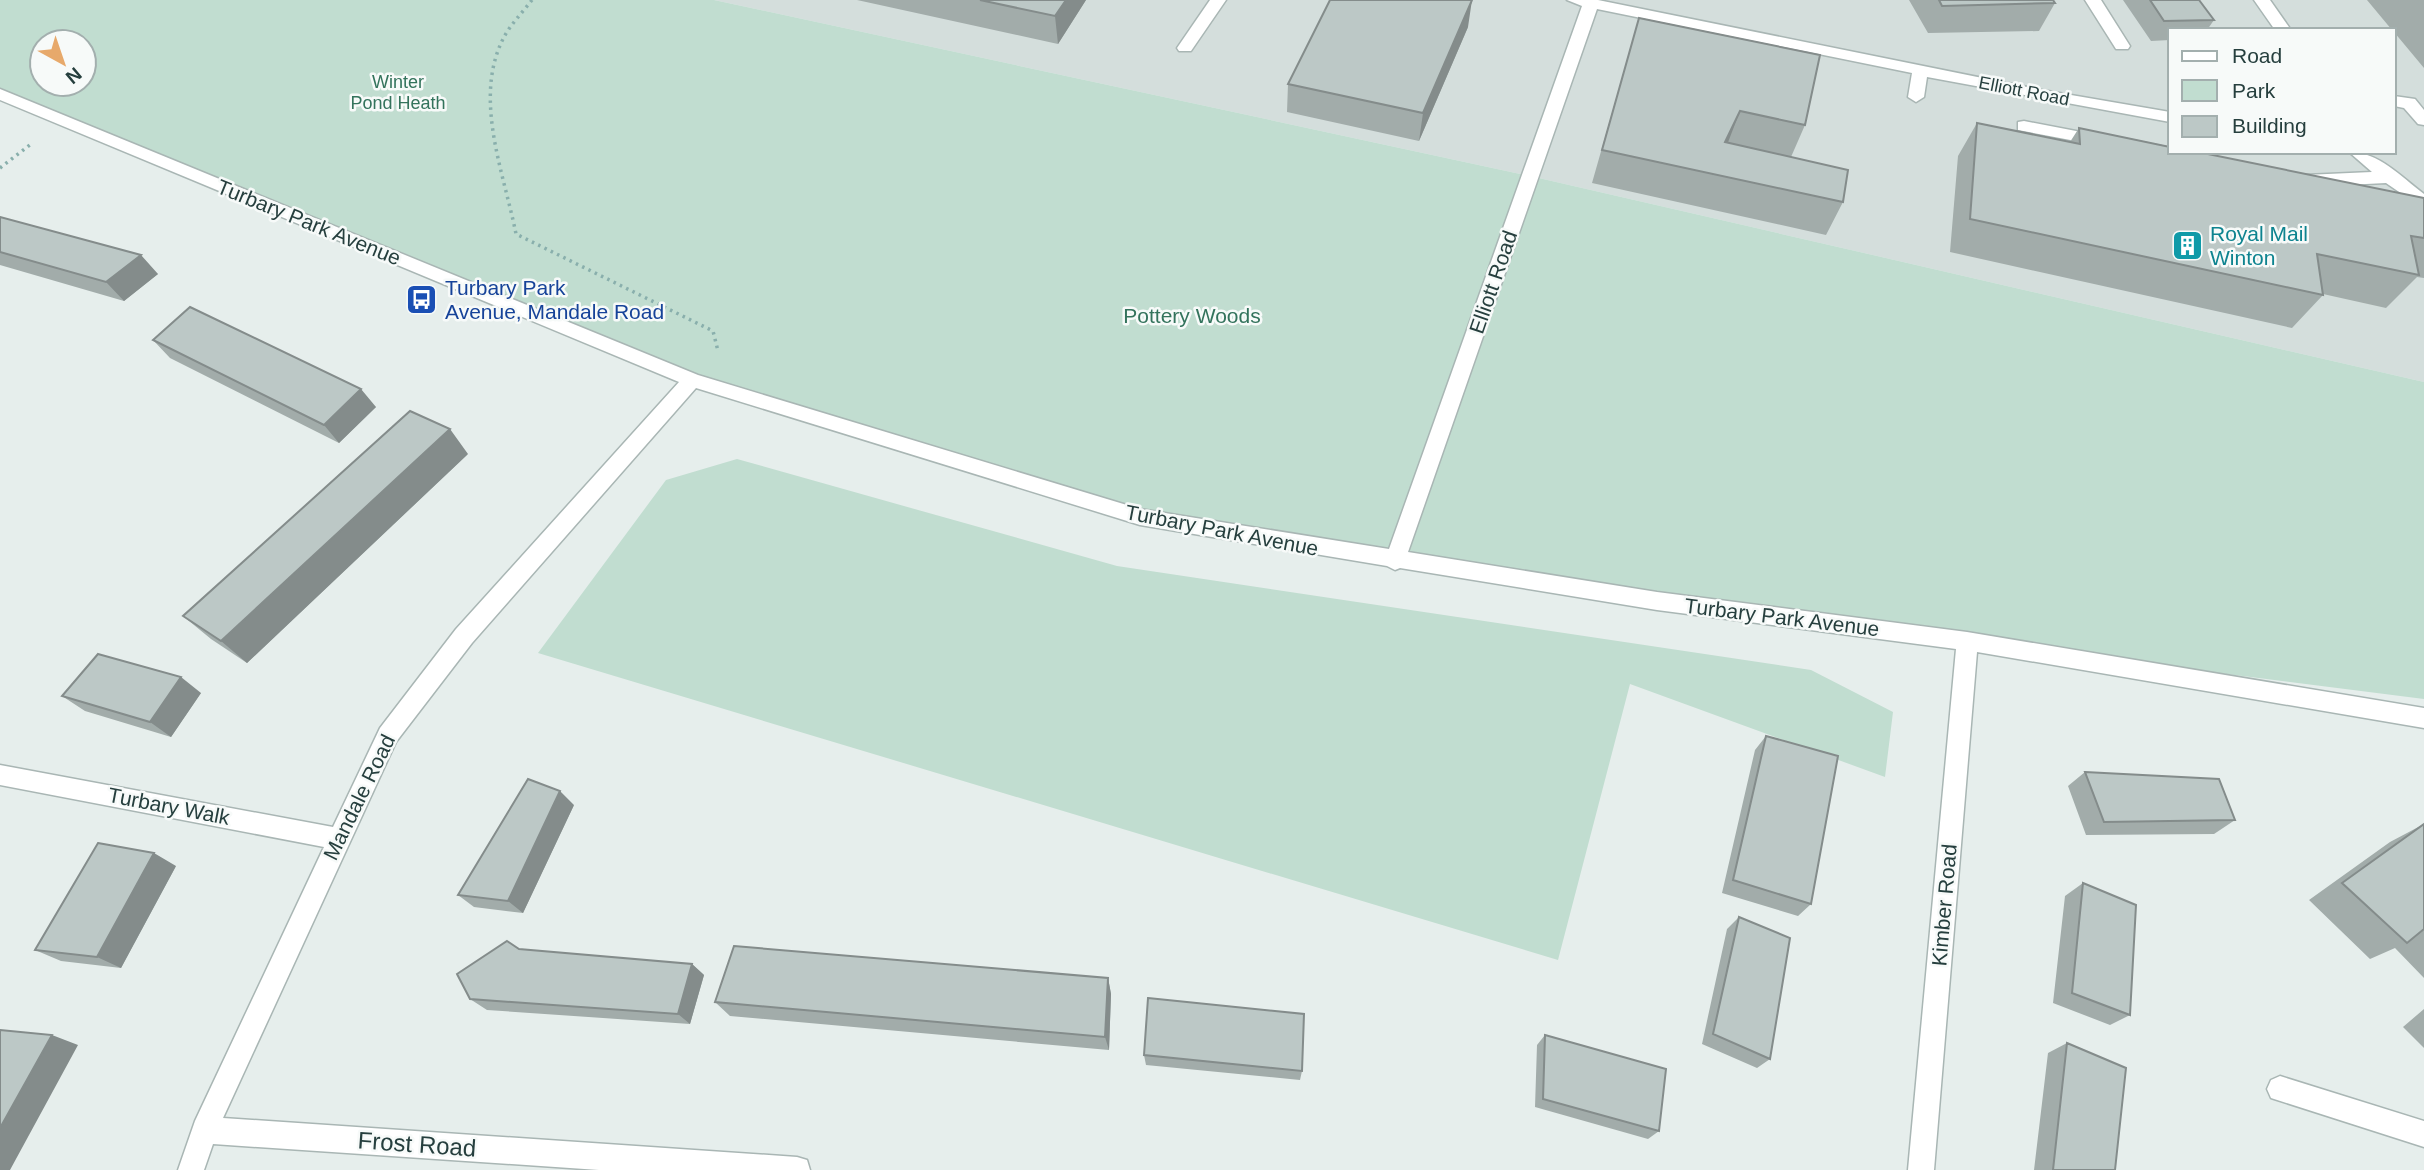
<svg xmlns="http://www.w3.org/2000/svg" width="2424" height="1170" font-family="Helvetica,sans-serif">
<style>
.built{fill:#d4dedc;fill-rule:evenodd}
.green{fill:#c1ddd0;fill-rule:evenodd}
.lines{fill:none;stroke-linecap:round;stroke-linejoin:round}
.minor-casing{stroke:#a9b6b4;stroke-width:3}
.path{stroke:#89afac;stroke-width:3.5;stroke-dasharray:2.5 4.5;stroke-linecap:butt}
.minor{fill:#fff;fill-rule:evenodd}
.wall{fill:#a2acaa}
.shaded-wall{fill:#848c8b}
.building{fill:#bcc8c6;stroke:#848c8b;stroke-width:2}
.labels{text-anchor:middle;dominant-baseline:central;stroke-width:5;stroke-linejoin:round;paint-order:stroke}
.far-park-label{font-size:18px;fill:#33735c;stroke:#f7faf9}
.far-street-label{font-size:18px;fill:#263f3e;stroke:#f7faf9}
.street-label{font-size:21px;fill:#263f3e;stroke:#f7faf9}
.culture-label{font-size:21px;fill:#0d838f;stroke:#f7faf9;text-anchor:start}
.transit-label{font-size:21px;fill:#164399;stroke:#f7faf9;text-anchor:start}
.park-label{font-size:21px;fill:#33735c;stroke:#f7faf9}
.near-street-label{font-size:24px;fill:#263f3e;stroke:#f7faf9}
</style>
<rect width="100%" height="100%" fill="#e6eeec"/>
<path class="built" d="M 714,0 L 2424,0 L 2424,382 L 1530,176 ZM 2170,30 L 2394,30 L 2394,152 L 2170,152 Z"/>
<path class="green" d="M 0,0 L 714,0 L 1530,176 L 2424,382 L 2424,699 L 1967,641 L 1140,517 L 692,380 L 0,94 ZM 42,42 L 84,42 L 84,84 L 42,84 Z
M 737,459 L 1117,566 L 1811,670 L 1893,712 L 1885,777 L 1630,684 L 1558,960 L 538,653 L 666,480 Z"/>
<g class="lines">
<defs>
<path id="minor" d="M 1210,0 L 1226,0 L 1191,51 L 1179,51 L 1177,48 Z
M 1567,0 L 1598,0 L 2042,90 L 2170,112 L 2170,122 L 1927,77 L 1924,97 L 1916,102 L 1908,97 L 1912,73 L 1597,9 L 1408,552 L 1657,592 L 1967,632 L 2424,708 L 2424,728 L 1977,652 L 1934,1170 L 1908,1170 L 1956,649 L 1657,610 L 1400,568 L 1395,570 L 1387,566 L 1140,525 L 696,388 L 472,643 L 396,742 L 223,1118 L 797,1157 L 807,1160 L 810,1170 L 599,1170 L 213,1144 L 204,1170 L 178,1170 L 195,1121 L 324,847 L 0,785 L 0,765 L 333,827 L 380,728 L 456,629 L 679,382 L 0,100 L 0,89 L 698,375 L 1140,509 L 1389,549 L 1582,6 Z
M 2085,0 L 2101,0 L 2130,46 L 2128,49 L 2116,49 Z
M 2254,0 L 2270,0 L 2291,30 L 2275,30 Z
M 2394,96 L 2415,99 L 2424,110 L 2424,125 L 2418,124 L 2404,108 L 2394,106 Z
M 2024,121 L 2102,136 L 2110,141 L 2102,146 L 2018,130 L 2018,122 Z
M 2349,152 C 2379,152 2400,176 2424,194 L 2424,209 L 2386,183 L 2305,187 L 2297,181 L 2305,175 L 2372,172 Z
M 2280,1076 L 2424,1121 L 2424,1147 L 2271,1098 L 2267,1089 L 2271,1080 Z"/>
</defs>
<use href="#minor" class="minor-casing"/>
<path class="path" d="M 532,0 C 522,13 510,25 503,39 C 473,99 504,173 516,234 L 713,331 L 718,351
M 0,168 L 31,144"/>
<use href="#minor" class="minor"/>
</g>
<path class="wall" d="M 857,0 L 1086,0 L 1058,44 Z
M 1909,0 L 2053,0 L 2055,3 L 2039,31 L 1928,33 Z
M 2123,0 L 2199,0 L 2214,20 L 2207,30 L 2170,30 L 2170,40 L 2151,41 Z
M 2367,0 L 2424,0 L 2424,68 L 2394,32 L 2394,30 L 2392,30 Z
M 1639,18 L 1805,125 L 1791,157 L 1843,202 L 1826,235 L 1592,183 Z
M 1468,27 L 1419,141 L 1287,112 L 1288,84 Z
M 1977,123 L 2070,142 L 2079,128 L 2424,198 L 2424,278 L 2417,277 L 2386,308 L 2323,294 L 2323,295 L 2292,328 L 1950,252 L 1958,156 Z
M 0,217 L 158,274 L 124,301 L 0,265 Z
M 153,340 L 376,407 L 339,443 L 170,358 Z
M 468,454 L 247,663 L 211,639 L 183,616 Z
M 201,693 L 171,737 L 85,711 L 62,696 Z
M 1766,736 L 1811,904 L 1798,916 L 1722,893 L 1755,750 Z
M 2085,772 L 2235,820 L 2214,834 L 2086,835 L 2068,786 Z
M 574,805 L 523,913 L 474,907 L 458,895 Z
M 2424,824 L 2424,978 L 2395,948 L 2370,959 L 2309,900 L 2390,842 Z
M 176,866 L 121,968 L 61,961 L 35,950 Z
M 2083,883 L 2130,1015 L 2110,1025 L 2053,1003 L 2065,896 Z
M 1739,917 L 1770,1059 L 1757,1068 L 1702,1044 L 1727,929 Z
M 519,949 L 692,964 L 704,975 L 690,1024 L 487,1010 L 470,999 Z
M 1108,978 L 1111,994 L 1109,1050 L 730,1016 L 715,1002 Z
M 2424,1009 L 2424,1048 L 2403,1027 Z
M 1545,1035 L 1659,1131 L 1648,1139 L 1535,1107 L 1537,1045 Z
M 2067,1043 L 2115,1170 L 2034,1170 L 2048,1053 Z
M 1144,1055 L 1302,1071 L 1300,1080 L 1146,1065 Z"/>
<path class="shaded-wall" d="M 1066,0 L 1086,0 L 1058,44 L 1055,16 Z
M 1472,0 L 1468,27 L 1419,141 L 1423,113 Z
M 1740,111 L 1727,145 L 1712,176 L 1725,142 Z
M 141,255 L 158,274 L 124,301 L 106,282 Z
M 361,389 L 376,407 L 339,443 L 324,425 Z
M 450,429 L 468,454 L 247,663 L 221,641 Z
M 181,677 L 201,693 L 171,737 L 150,722 Z
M 560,791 L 574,805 L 523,913 L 508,901 Z
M 154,853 L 176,866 L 121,968 L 97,957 Z
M 692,964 L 704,975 L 690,1024 L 678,1014 Z
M 1108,978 L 1111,994 L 1109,1050 L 1105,1037 Z
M 52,1035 L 78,1045 L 10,1170 L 0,1170 L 0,1128 Z"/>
<path class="building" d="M 980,0 L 1066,0 L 1055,16 Z
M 1330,0 L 1472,0 L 1423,113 L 1288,84 Z
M 1939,0 L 2053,0 L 2055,3 L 1942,6 Z
M 2150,0 L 2199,0 L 2214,20 L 2164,21 Z
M 1639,18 L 1820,55 L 1805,125 L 1740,111 L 1725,142 L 1848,170 L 1843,202 L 1602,150 Z
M 1977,123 L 2080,144 L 2079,128 L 2170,147 L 2170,152 L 2198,152 L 2424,198 L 2424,238 L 2411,236 L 2419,275 L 2317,254 L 2323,295 L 1970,219 Z
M 0,217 L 141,255 L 106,282 L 0,252 Z
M 190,307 L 361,389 L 324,425 L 153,340 Z
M 410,411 L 450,429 L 221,641 L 183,616 Z
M 98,654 L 181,677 L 150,722 L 62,696 Z
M 1766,736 L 1838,756 L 1811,904 L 1733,880 Z
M 2085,772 L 2219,779 L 2235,820 L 2104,822 Z
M 528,779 L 560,791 L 508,901 L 458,895 Z
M 2424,824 L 2424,929 L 2407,943 L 2342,883 Z
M 98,843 L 154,853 L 97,957 L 35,950 Z
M 2083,883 L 2136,905 L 2130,1015 L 2072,993 Z
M 1739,917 L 1790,938 L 1770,1059 L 1713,1034 Z
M 507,941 L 519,949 L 692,964 L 678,1014 L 470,999 L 457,974 Z
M 734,946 L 1108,978 L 1105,1037 L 715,1002 Z
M 1148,998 L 1304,1014 L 1302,1071 L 1144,1055 Z
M 0,1030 L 52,1035 L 0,1128 Z
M 1545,1035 L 1666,1069 L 1659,1131 L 1543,1099 Z
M 2067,1043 L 2126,1068 L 2115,1170 L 2053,1170 Z"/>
<defs>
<symbol id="building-square" viewBox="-11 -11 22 22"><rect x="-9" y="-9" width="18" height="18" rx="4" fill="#0f9aa8" stroke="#f7faf9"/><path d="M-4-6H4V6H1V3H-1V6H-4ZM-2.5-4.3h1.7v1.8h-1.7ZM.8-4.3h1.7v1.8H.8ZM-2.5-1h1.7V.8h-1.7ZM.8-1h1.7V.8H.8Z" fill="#fff"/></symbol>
<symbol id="bus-square" viewBox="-11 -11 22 22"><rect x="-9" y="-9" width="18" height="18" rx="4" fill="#1a4fb4" stroke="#f7faf9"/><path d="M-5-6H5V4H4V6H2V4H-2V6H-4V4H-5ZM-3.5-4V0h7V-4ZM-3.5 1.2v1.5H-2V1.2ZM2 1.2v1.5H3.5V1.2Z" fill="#fff"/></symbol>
</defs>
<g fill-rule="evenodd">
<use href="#building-square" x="2170" y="228" width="35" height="35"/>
<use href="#bus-square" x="404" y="282" width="35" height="35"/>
</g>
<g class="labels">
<g class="far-park-label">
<text x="398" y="82">Winter<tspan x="398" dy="21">Pond Heath</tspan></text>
</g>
<g class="far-street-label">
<text transform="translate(2024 91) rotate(11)">Elliott Road</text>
</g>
<g class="street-label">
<text transform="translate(309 222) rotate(22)">Turbary Park Avenue</text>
<text transform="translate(1493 282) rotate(-71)">Elliott Road</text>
<text transform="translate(1222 530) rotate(11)">Turbary Park Avenue</text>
<text transform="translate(1782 617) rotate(7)">Turbary Park Avenue</text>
<text transform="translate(359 797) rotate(-64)">Mandale Road</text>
<text transform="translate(169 806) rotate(11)">Turbary Walk</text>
<text transform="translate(1944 905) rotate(-85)">Kimber Road</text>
</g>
<g class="culture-label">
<text x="2210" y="233">Royal Mail<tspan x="2210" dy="24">Winton</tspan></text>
</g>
<g class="transit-label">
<text x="445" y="287">Turbary Park<tspan x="445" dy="24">Avenue, Mandale Road</tspan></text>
</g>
<g class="park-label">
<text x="1192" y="315">Pottery Woods</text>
</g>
<g class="near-street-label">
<text transform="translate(417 1144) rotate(4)">Frost Road</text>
</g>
</g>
<rect x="2168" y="28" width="228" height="126" fill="#f7faf9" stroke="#a3afae" stroke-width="2"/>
<rect x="2182" y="51" width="35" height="10" fill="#ffffff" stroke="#a3afae" stroke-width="2"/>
<text x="2232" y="63" font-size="21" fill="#263f3e">Road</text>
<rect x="2182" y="80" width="35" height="21" fill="#c1ddd0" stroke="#a3afae" stroke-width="2"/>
<text x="2232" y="98" font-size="21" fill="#263f3e">Park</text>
<rect x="2182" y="116" width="35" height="21" fill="#bcc8c6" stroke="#a3afae" stroke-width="2"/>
<text x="2232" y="133" font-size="21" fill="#263f3e">Building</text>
<g transform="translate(63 63) rotate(140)"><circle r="33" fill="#f7faf9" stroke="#a3afae" stroke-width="2"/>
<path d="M0-5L12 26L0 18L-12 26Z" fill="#e7a96b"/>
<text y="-10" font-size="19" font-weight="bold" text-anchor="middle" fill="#263f3e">N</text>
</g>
</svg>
